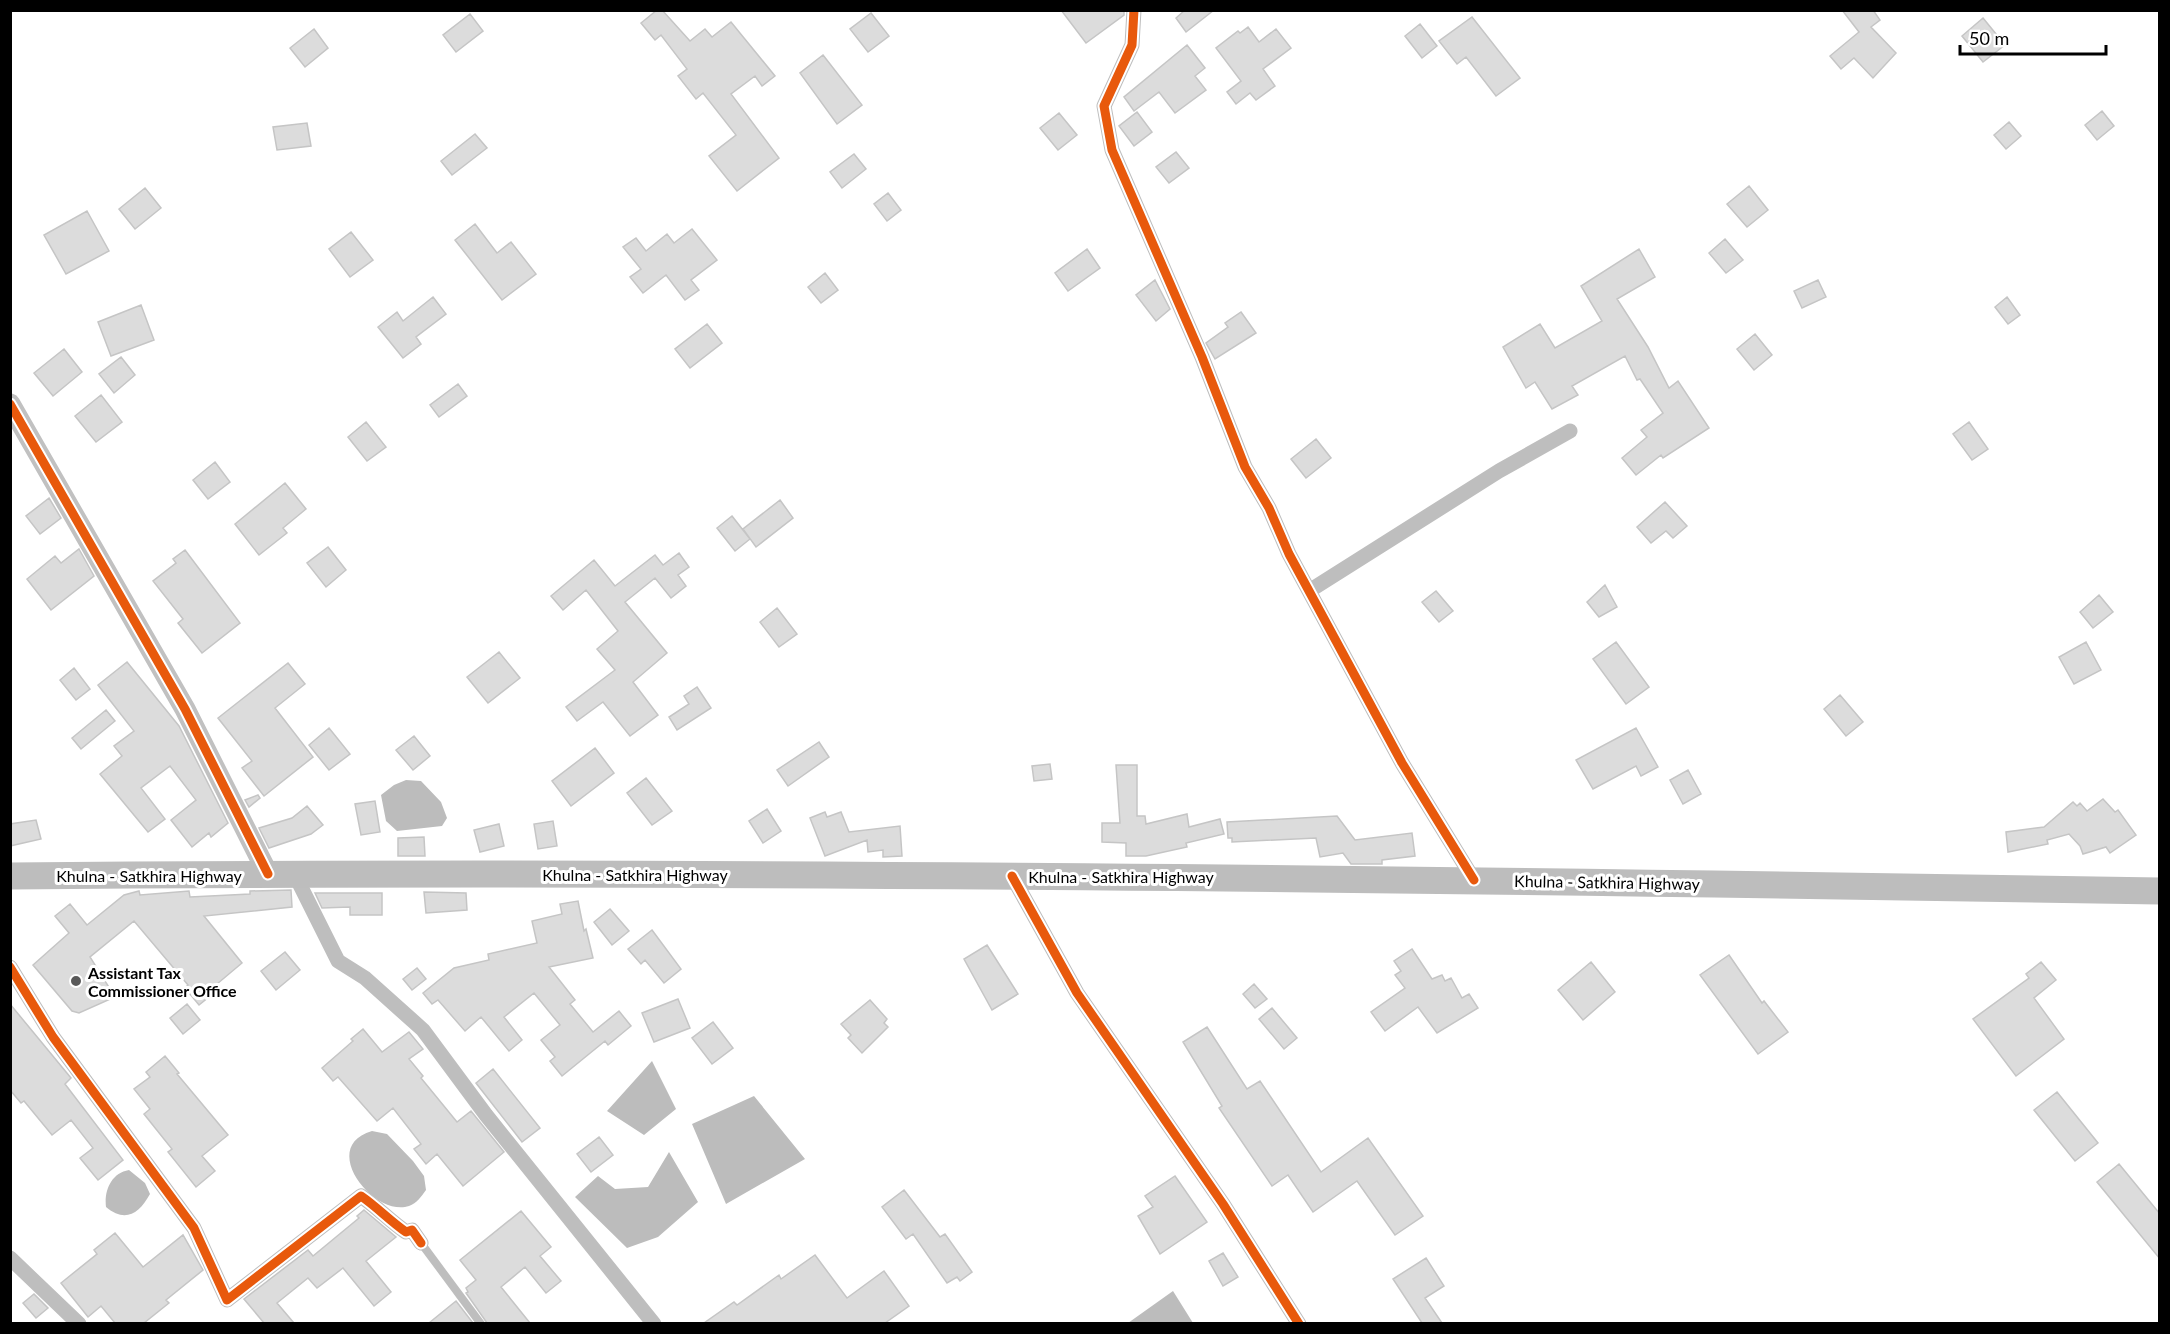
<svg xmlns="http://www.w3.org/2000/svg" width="2170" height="1334" font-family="Lato,sans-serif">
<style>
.water{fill:#bcbcbc}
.building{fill:#dcdcdc;stroke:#c5c5c5;stroke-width:1.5}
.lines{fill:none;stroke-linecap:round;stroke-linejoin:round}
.lane{stroke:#bebebe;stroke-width:8}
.street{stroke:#bebebe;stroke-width:15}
.secondary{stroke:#c1c1c1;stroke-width:21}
.highway{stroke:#bdbdbd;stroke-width:27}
.cycleway-casing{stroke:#fff;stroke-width:13}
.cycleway{stroke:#e8590c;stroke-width:9}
.poi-dot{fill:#595959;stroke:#fff;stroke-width:2}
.labels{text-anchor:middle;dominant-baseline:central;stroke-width:6;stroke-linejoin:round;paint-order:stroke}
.street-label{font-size:16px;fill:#000;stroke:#fff}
.poi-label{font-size:16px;font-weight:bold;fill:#000;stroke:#fff;text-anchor:start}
</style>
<rect width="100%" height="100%" fill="#fff"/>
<path class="water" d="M 406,780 L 421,781 L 441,802 L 447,818 L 442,826 L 397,831 L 386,821 L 381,795 L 394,785 Z
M 652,1061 L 676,1109 L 644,1135 L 607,1111 Z
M 754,1096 L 805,1159 L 726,1204 L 692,1124 Z
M 372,1131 L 387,1134 L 413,1161 L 424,1176 L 426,1190 C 421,1197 417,1203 409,1206 C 375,1218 317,1147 372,1131 Z
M 669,1152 L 698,1202 L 658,1237 L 627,1248 L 575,1197 L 598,1176 L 615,1189 L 648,1187 Z
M 129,1170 L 145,1183 L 150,1194 C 139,1214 125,1223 106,1207 C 104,1191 111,1173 129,1170 Z
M 1173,1291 L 1193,1323 L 1128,1323 Z"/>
<path class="building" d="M 657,10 L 662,10 L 690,41 L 705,29 L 712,37 L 731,22 L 775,76 L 762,86 L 755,76 L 731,94 L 779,158 L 737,191 L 709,156 L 736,135 L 703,93 L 696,99 L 678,76 L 687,69 L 661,35 L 655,40 L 641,23 Z
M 1061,10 L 1124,10 L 1124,15 L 1086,43 Z
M 1185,10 L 1214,10 L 1186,32 L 1176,18 Z
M 1842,10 L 1873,10 L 1880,20 L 1871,27 L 1896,53 L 1873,78 L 1854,58 L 1841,69 L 1830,56 L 1859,32 Z
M 871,13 L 889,36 L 868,52 L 850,29 Z
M 470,14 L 483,31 L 456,52 L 443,35 Z
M 1472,17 L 1520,78 L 1496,96 L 1466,57 L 1457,64 L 1439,41 Z
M 1983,18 L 2005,45 L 1983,62 L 1962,36 Z
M 1420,24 L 1437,46 L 1422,58 L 1405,36 Z
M 1248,27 L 1259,42 L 1276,29 L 1291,48 L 1263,69 L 1275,86 L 1256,100 L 1250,93 L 1236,104 L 1227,92 L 1241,81 L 1216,48 L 1238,31 L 1240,33 Z
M 314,29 L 328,48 L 305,67 L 290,48 Z
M 1187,45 L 1205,68 L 1195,76 L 1206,90 L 1175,113 L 1159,92 L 1134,111 L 1124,97 Z
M 823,55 L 862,105 L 837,124 L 800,73 Z
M 2102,111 L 2114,126 L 2097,140 L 2085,125 Z
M 1137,112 L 1152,132 L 1134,146 L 1119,126 Z
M 1059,113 L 1077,135 L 1058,150 L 1040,128 Z
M 2009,122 L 2021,136 L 2006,149 L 1994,135 Z
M 307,123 L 311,146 L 277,150 L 273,127 Z
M 475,134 L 487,148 L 452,175 L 441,161 Z
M 1176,152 L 1189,168 L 1169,183 L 1156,167 Z
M 854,154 L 866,169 L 842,188 L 830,172 Z
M 1749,186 L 1768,210 L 1747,227 L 1727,204 Z
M 145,188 L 161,208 L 135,229 L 119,209 Z
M 888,193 L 901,210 L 887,221 L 874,204 Z
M 87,211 L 109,251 L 66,274 L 44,235 Z
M 475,224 L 497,253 L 511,242 L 536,274 L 502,300 L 455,240 Z
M 692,229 L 717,260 L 691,280 L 699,290 L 685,300 L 666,275 L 643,293 L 630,277 L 641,269 L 623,247 L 636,238 L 646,251 L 667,234 L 674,243 Z
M 351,232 L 373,260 L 350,277 L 329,249 Z
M 1725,239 L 1743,260 L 1726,273 L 1709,253 Z
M 1087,249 L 1100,268 L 1068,291 L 1055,273 Z
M 1639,249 L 1655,277 L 1617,299 L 1648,347 L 1669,388 L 1678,381 L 1709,428 L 1663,458 L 1661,455 L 1636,475 L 1622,458 L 1647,437 L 1641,430 L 1663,413 L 1640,379 L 1637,380 L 1625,356 L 1572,386 L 1578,395 L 1552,409 L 1535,382 L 1526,388 L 1503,347 L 1540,324 L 1555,348 L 1602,321 L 1581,286 Z
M 825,273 L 838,290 L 821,303 L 808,287 Z
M 1155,280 L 1170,309 L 1156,321 L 1136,295 Z
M 1818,280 L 1826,297 L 1802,308 L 1794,291 Z
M 433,297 L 446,314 L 416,337 L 421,344 L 403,358 L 378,327 L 397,312 L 403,321 Z
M 2007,297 L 2020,315 L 2008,324 L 1995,307 Z
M 141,305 L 154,340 L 111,356 L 98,322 Z
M 1241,312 L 1256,333 L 1215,359 L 1206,343 L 1228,327 L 1225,323 Z
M 707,324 L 722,343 L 690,368 L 675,349 Z
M 1755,334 L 1772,355 L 1754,370 L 1737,349 Z
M 64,349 L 82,372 L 53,396 L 34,373 Z
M 121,357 L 135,375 L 114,393 L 99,374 Z
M 458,384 L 467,396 L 439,417 L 430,405 Z
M 101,395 L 122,422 L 96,442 L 75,416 Z
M 366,422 L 386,447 L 367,461 L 348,437 Z
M 1969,422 L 1988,449 L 1972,460 L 1953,434 Z
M 1316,439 L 1331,458 L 1306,478 L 1291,459 Z
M 215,462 L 230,482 L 208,499 L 193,480 Z
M 285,483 L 306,509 L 283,528 L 287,533 L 259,555 L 235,524 Z
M 49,498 L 61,518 L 40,534 L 26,516 Z
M 780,500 L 793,518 L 756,547 L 743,529 Z
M 1665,502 L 1687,526 L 1673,538 L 1666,531 L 1651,543 L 1637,527 Z
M 732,516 L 750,539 L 735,551 L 717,528 Z
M 328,547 L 346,570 L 326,587 L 307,563 Z
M 79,549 L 94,576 L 51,610 L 27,579 L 55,556 L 61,563 Z
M 185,550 L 240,623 L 202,653 L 178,623 L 183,619 L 153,581 L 176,563 L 173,559 Z
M 679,553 L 689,567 L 678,575 L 686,586 L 671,598 L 655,578 L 625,602 L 667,653 L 633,682 L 658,715 L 630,736 L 603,702 L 577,721 L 566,707 L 615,670 L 597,649 L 618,631 L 586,590 L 563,610 L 551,596 L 594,560 L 615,586 L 655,555 L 663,565 Z
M 1605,585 L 1617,607 L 1599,617 L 1587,602 Z
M 1436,591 L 1453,611 L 1439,622 L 1422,602 Z
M 2099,595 L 2113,612 L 2093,628 L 2080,612 Z
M 777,608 L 797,634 L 779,647 L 760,622 Z
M 1616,642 L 1649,687 L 1626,704 L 1593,659 Z
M 2086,642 L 2101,670 L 2074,684 L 2059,657 Z
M 499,652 L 520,678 L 488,703 L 467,677 Z
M 127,662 L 179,726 L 228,823 L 211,837 L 209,833 L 192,847 L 171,820 L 196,800 L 170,766 L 141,788 L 165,819 L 148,832 L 100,774 L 122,756 L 114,746 L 134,731 L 98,685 Z
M 288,663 L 305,684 L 275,708 L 313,757 L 264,796 L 242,768 L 252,761 L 218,718 Z
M 74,668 L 90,689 L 76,700 L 60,680 Z
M 697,687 L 711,708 L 677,730 L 669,717 L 689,704 L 684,696 Z
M 1840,695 L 1863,722 L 1846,736 L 1824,709 Z
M 106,710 L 115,721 L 81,749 L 72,738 Z
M 329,728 L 350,754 L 329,770 L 309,745 Z
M 1636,728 L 1658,767 L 1641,776 L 1636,766 L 1593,789 L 1576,760 Z
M 414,736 L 430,756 L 413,770 L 396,750 Z
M 819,742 L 829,757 L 788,786 L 777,770 Z
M 595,748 L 614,773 L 571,806 L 552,781 Z
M 1050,764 L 1052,779 L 1034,781 L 1032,766 Z
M 1116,765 L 1137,765 L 1137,816 L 1145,816 L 1146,824 L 1187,814 L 1189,827 L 1220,819 L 1224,834 L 1186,843 L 1187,847 L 1146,856 L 1126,856 L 1126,843 L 1102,842 L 1102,823 L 1120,823 Z
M 1688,770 L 1701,794 L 1683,804 L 1670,780 Z
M 646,778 L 672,811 L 652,825 L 627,793 Z
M 258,795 L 260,798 L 249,807 L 245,800 Z
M 2103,799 L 2115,812 L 2118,810 L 2136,835 L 2110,853 L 2106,847 L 2083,854 L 2080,846 L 2069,834 L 2047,840 L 2048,844 L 2008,852 L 2006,832 L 2044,827 L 2073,802 L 2077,806 L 2080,803 L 2087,811 Z
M 375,801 L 380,832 L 361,835 L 355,804 Z
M 307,806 L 323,825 L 311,834 L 269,848 L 259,828 L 292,818 Z
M 767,809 L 781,831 L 763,843 L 749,821 Z
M 825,812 L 827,817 L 841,812 L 849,832 L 900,826 L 902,856 L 883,857 L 883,850 L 868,852 L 867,840 L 825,856 L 810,818 Z
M 1337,816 L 1355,840 L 1412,833 L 1415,856 L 1382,860 L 1382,864 L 1351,864 L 1343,853 L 1320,857 L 1316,838 L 1232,842 L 1232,838 L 1228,838 L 1227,822 Z
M 36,820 L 41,839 L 10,846 L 10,824 Z
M 553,821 L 557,846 L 538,849 L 534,824 Z
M 499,824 L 504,846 L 480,852 L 474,830 Z
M 424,837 L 425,856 L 398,856 L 398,838 Z
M 291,890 L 292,907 L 204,916 L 242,963 L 217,984 L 220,988 L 199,1005 L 185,988 L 188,985 L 134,921 L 90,957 L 115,997 L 79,1013 L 72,1011 L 33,965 L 69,933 L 55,916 L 70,904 L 87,925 L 124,895 L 139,891 L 140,895 L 189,891 L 190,897 L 250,894 L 250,891 Z
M 424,892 L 466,893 L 467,910 L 426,913 Z
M 315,893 L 382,893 L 382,915 L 350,915 L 350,907 L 322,908 Z
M 578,901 L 584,931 L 586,929 L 593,958 L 549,967 L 575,1000 L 570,1004 L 593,1032 L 619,1011 L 631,1026 L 608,1045 L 605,1041 L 562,1076 L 550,1061 L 555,1057 L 541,1040 L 560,1025 L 534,993 L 504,1017 L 522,1040 L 509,1051 L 481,1017 L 465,1031 L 438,1000 L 432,1004 L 423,993 L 454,968 L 489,960 L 488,954 L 537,943 L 532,921 L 562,914 L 560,904 Z
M 610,909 L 629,931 L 612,945 L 594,922 Z
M 652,930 L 681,969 L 664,983 L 645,960 L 641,964 L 628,949 Z
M 987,945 L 1018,994 L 992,1010 L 964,959 Z
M 1412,949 L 1432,979 L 1442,975 L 1445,981 L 1451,978 L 1462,998 L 1469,994 L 1478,1008 L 1437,1033 L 1418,1007 L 1385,1031 L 1371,1012 L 1405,988 L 1395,975 L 1401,971 L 1394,961 Z
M 285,952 L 300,970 L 276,990 L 261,971 Z
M 1729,955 L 1762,1003 L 1764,1001 L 1788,1032 L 1758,1054 L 1700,975 Z
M 1591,962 L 1615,992 L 1583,1020 L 1558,990 Z
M 2041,962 L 2056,980 L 2034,998 L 2064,1039 L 2016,1076 L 1973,1019 L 2029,978 L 2026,974 Z
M 417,968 L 426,979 L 412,990 L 403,979 Z
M 1254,984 L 1267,999 L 1255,1008 L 1243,994 Z
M 678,999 L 690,1028 L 654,1042 L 642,1013 Z
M 870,1000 L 887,1019 L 884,1023 L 888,1027 L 862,1053 L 848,1038 L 851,1035 L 841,1024 Z
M 10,1004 L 71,1078 L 65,1084 L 123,1160 L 98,1180 L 80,1158 L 93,1148 L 71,1120 L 52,1135 L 24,1101 L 21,1103 L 10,1090 Z
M 187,1004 L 200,1020 L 183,1034 L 170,1018 Z
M 1272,1008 L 1297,1038 L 1284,1049 L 1259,1019 Z
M 713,1022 L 733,1048 L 712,1064 L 692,1038 Z
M 1207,1027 L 1247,1089 L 1260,1081 L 1321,1172 L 1368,1138 L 1423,1216 L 1395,1235 L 1357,1181 L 1313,1212 L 1288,1175 L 1272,1186 L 1219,1108 L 1222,1106 L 1183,1042 Z
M 363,1029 L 382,1052 L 409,1032 L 423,1049 L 409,1059 L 423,1076 L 421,1078 L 457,1122 L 471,1111 L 504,1152 L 463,1186 L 437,1154 L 426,1164 L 414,1149 L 421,1144 L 393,1108 L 377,1121 L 338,1077 L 333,1081 L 322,1068 L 353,1041 L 351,1039 Z
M 165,1056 L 179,1073 L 177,1074 L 228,1135 L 202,1156 L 215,1171 L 196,1187 L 168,1152 L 172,1149 L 144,1114 L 150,1109 L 134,1089 L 150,1077 L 146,1072 Z
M 493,1069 L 540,1128 L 522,1142 L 476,1083 Z
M 2057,1092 L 2098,1143 L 2075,1161 L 2034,1110 Z
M 599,1137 L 613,1155 L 591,1172 L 577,1154 Z
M 2119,1164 L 2160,1214 L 2160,1259 L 2097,1182 Z
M 1175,1176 L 1207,1222 L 1160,1254 L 1138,1216 L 1153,1207 L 1145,1196 Z
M 904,1190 L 940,1237 L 945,1234 L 972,1272 L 960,1281 L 957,1277 L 947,1283 L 913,1234 L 906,1239 L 882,1207 Z
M 364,1210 L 396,1237 L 366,1261 L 391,1292 L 374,1306 L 343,1268 L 317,1288 L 308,1278 L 277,1303 L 294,1323 L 264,1323 L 244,1299 L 308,1250 L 313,1256 L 359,1218 L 357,1216 Z
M 521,1211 L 551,1247 L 540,1256 L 561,1281 L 546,1293 L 525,1267 L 501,1287 L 530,1323 L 487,1323 L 466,1293 L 468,1292 L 466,1288 L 476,1280 L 460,1260 Z
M 115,1233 L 143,1267 L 183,1235 L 203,1270 L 166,1300 L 169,1303 L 144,1323 L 115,1323 L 101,1306 L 88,1317 L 61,1283 L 97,1254 L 94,1250 Z
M 1223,1253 L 1238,1277 L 1223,1286 L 1209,1261 Z
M 815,1255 L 847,1298 L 884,1271 L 909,1306 L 885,1323 L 704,1323 L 734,1302 L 737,1305 L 779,1275 L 781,1279 Z
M 1426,1258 L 1444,1286 L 1425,1298 L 1442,1323 L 1422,1323 L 1393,1279 Z
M 34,1294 L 48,1308 L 36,1318 L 23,1303 Z
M 456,1301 L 473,1323 L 429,1323 Z"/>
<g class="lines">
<path class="lane" d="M 421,1243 L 481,1324"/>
<path class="street" d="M 1134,10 L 1132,45 L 1104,106 L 1112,150 L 1202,357 L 1245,467 L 1269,508 L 1289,554 L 1402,763 L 1474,880
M 1309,591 L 1499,471 L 1570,431
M 294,873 L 338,961 L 365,978 L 423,1030 L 486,1115 L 654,1324
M 1012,876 L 1077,993 L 1223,1204 L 1299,1324
M 10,967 L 53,1037 L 194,1228 L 227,1300 L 361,1196 C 377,1207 390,1221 406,1232 L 412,1230 L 421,1243
M 10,1258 L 79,1324"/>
<path class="secondary" d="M 10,404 L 185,709 L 268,874"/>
<path class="highway" d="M 10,876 C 727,870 1443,879 2160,891"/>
<defs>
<path id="cycleway" d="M 1134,10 L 1132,45 L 1104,106 L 1112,150 L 1202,357 L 1245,467 L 1269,508 L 1289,554 L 1402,763 L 1474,880
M 10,404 L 185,709 L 268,874
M 1012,876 L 1077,993 L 1223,1204 L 1299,1324
M 10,967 L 53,1037 L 194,1228 L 227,1300 L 361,1196 C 377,1207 390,1221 406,1232 L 412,1230 L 421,1243"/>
</defs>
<use href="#cycleway" class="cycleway-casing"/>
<use href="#cycleway" class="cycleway"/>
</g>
<circle class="poi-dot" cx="76" cy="981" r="6"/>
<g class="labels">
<g class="street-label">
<text x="635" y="874">Khulna - Satkhira Highway</text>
<text x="149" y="875">Khulna - Satkhira Highway</text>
<text x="1121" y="876">Khulna - Satkhira Highway</text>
<text transform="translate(1607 882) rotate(1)">Khulna - Satkhira Highway</text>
</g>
<g class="poi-label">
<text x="88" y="972">Assistant Tax<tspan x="88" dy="18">Commissioner Office</tspan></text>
</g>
</g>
<rect width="2170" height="1334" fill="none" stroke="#000000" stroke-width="24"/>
<path d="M1960 45v9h146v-9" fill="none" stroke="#000000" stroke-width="3"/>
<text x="1969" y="45" font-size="18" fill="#000000" stroke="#ffffff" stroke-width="4.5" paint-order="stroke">50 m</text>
</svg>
